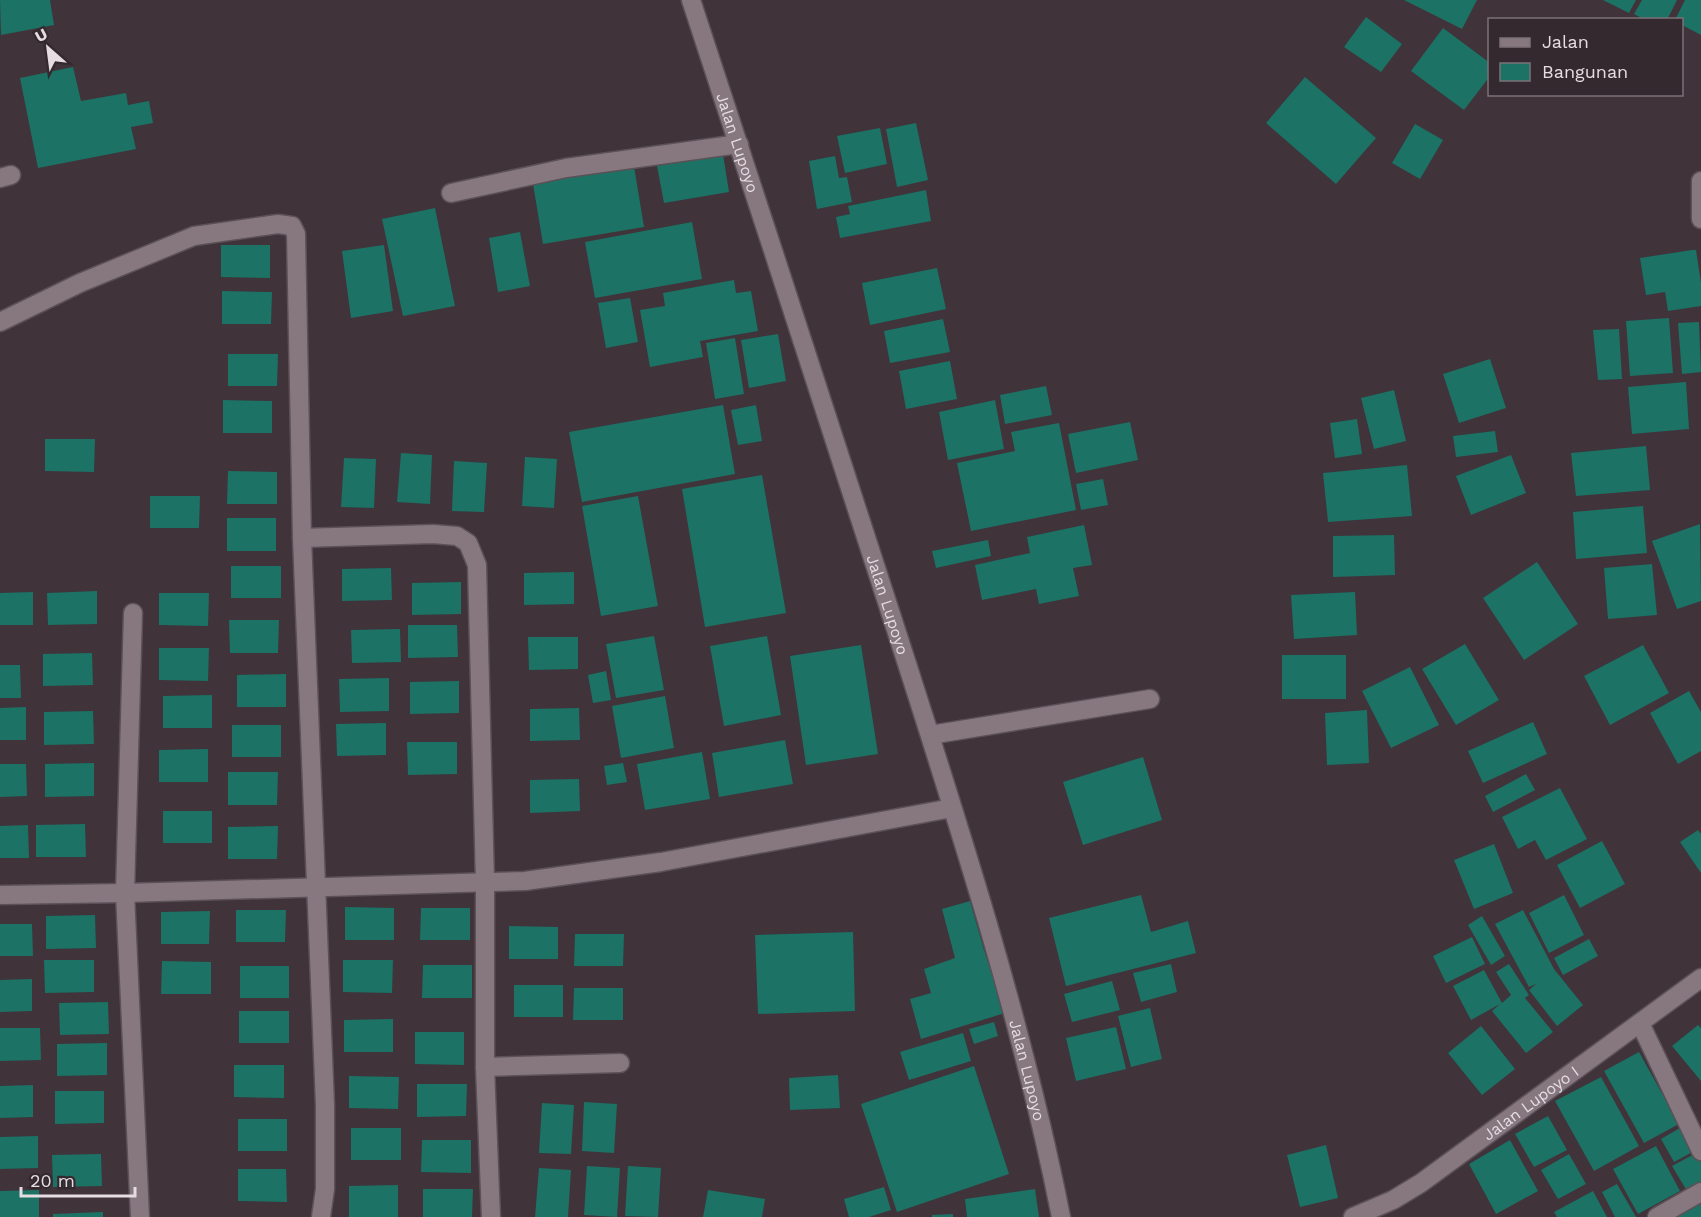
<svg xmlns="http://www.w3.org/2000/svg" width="1701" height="1217" font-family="'Work Sans',sans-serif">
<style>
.building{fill:#1b7265}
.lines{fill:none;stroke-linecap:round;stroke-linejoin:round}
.lane-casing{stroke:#5b5157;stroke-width:21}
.street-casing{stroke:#5b5157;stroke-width:21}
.lane{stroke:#877880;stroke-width:18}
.street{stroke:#877880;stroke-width:18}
.labels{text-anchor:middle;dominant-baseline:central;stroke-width:5;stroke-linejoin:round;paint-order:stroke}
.street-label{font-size:16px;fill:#e5dde1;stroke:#352930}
</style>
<rect width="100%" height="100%" fill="#40333a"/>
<path class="building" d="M 0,0 L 50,0 L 54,25 L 1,35 Z
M 1404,0 L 1477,0 L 1462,29 Z
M 1603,0 L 1636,0 L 1629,13 Z
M 1642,0 L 1677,0 L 1667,20 L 1645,20 L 1634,14 Z
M 1685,0 L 1701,0 L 1701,35 L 1682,25 L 1682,20 L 1675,20 Z
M 1366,17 L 1402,44 L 1381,72 L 1344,47 Z
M 1443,28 L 1490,63 L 1490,76 L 1464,110 L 1411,71 Z
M 73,67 L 81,101 L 126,93 L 128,105 L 149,101 L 153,123 L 131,127 L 136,149 L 38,168 L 20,78 Z
M 1305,77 L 1376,138 L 1336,184 L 1266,123 Z
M 916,123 L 928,180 L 897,187 L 886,129 Z
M 1415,124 L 1443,140 L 1420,179 L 1392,163 Z
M 880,128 L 887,164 L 845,173 L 837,136 Z
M 723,154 L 729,192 L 664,203 L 657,166 Z
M 835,156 L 839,178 L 847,177 L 852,202 L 817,209 L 809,161 Z
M 633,160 L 644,227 L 543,244 L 532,178 Z
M 926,190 L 931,221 L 840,238 L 836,217 L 850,214 L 848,206 Z
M 435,208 L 455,306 L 403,316 L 382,219 Z
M 692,222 L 702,279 L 595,298 L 585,242 Z
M 520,232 L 530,286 L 498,292 L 489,238 Z
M 221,245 L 270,245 L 270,278 L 221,277 Z
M 384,245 L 393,311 L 351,318 L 342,251 Z
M 1692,250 L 1696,250 L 1701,283 L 1701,306 L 1668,311 L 1665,292 L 1646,295 L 1640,258 Z
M 937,268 L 946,309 L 870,325 L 862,283 Z
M 734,280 L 736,293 L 751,291 L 758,331 L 700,341 L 703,357 L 650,367 L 640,310 L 665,306 L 663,293 Z
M 222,291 L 272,292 L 271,324 L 222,324 Z
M 630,298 L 638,342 L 606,348 L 598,303 Z
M 1669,318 L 1673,373 L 1630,376 L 1626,321 Z
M 943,319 L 950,352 L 890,363 L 884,331 Z
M 1699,322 L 1701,372 L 1682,374 L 1678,323 Z
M 1619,329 L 1622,379 L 1598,380 L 1593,330 Z
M 778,334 L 786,381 L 749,388 L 741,340 Z
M 735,338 L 744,394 L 715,399 L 706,343 Z
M 228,354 L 278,354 L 277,386 L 228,386 Z
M 1490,359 L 1506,408 L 1459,423 L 1443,374 Z
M 950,361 L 957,399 L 906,409 L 899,371 Z
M 1686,382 L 1689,429 L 1632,434 L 1628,387 Z
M 1046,386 L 1052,415 L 1005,424 L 1000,395 Z
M 1394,390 L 1406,441 L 1374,449 L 1361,398 Z
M 223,400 L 272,401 L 272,433 L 223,433 Z
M 995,400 L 1004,449 L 948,460 L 939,412 Z
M 723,405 L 735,474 L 582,502 L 569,432 Z
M 756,405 L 762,441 L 738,445 L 731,410 Z
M 1357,419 L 1362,454 L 1335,458 L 1330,423 Z
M 1130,422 L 1138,460 L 1076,473 L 1068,434 Z
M 1059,423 L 1076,510 L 971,531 L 957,463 L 1015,451 L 1011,432 Z
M 1495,431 L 1498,452 L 1456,457 L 1453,436 Z
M 45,439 L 95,439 L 94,472 L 45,471 Z
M 1646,446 L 1650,490 L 1576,496 L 1571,453 Z
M 401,453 L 432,455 L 430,504 L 397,502 Z
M 1511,455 L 1526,493 L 1471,515 L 1456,476 Z
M 525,457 L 557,459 L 554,508 L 522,506 Z
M 344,458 L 376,459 L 374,508 L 341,507 Z
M 454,461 L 487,463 L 484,512 L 452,511 Z
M 1407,465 L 1412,516 L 1328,522 L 1323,473 Z
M 228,471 L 277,472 L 277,504 L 227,504 Z
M 762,475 L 786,613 L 705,627 L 682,489 Z
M 1103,479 L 1108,505 L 1081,510 L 1076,484 Z
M 150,496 L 200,496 L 199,528 L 150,528 Z
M 638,496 L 658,606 L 601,616 L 582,506 Z
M 1643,506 L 1647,553 L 1576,559 L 1573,512 Z
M 227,518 L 276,518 L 276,551 L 227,551 Z
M 1700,524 L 1701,601 L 1677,609 L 1652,541 Z
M 1084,525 L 1092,565 L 1073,568 L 1079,596 L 1039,604 L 1036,589 L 982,600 L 975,565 L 1030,553 L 1027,537 Z
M 1394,535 L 1395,575 L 1333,577 L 1333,536 Z
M 988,540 L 991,556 L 936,568 L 932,551 Z
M 1537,562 L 1578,624 L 1524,660 L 1483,598 Z
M 1652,564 L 1657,615 L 1608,619 L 1604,568 Z
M 231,566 L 281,566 L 281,598 L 231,598 Z
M 391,568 L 392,600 L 342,601 L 342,569 Z
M 574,572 L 574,604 L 524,605 L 524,573 Z
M 461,582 L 461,614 L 412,615 L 412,583 Z
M 97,591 L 97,624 L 48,625 L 47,593 Z
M 33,592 L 33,625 L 0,625 L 0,593 Z
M 1355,592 L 1357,635 L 1294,639 L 1291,595 Z
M 159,593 L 209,593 L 208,626 L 159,625 Z
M 229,620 L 279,620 L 278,653 L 230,653 Z
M 408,625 L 457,625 L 458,657 L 408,658 Z
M 400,629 L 401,662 L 352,663 L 351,630 Z
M 654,636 L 664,690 L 616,698 L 606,644 Z
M 767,636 L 781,715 L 724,726 L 710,646 Z
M 528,637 L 578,637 L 578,669 L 529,670 Z
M 1465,644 L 1499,700 L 1456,725 L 1422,669 Z
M 861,645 L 878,754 L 806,765 L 790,656 Z
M 1643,645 L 1669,693 L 1610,725 L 1584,676 Z
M 159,648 L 209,648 L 208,681 L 159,680 Z
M 92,653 L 93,685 L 43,686 L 43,654 Z
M 1282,655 L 1346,655 L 1346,699 L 1282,699 Z
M 0,665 L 20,665 L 21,698 L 0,698 Z
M 1410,667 L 1439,725 L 1391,748 L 1362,691 Z
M 606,671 L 611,700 L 593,703 L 588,675 Z
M 286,674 L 286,707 L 237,707 L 237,675 Z
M 389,678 L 389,711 L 340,712 L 339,679 Z
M 459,681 L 459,713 L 410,714 L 410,682 Z
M 1689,691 L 1701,712 L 1701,751 L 1678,764 L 1650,713 Z
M 212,695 L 212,728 L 163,728 L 163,696 Z
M 665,696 L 674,748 L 621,758 L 612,706 Z
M 26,707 L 26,740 L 0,740 L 0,708 Z
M 579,708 L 580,740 L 530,741 L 530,709 Z
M 1367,710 L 1369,763 L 1327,765 L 1325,713 Z
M 93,711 L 94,744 L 44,745 L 44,712 Z
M 1533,722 L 1547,754 L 1483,783 L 1468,751 Z
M 386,723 L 386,755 L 337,756 L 336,724 Z
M 232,725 L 281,725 L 281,757 L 232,757 Z
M 785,740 L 793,784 L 719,797 L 712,753 Z
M 407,742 L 457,742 L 457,774 L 408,775 Z
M 208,749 L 208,782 L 159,782 L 159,750 Z
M 702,752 L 710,799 L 645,810 L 637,764 Z
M 1143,757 L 1162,820 L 1083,845 L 1063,782 Z
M 94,763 L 94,796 L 45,797 L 45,764 Z
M 623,763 L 627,782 L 607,785 L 604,766 Z
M 0,764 L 26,764 L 27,796 L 0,797 Z
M 228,772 L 278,772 L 277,805 L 228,805 Z
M 1526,774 L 1535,790 L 1493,812 L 1485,796 Z
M 579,779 L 580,811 L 530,813 L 530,780 Z
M 1560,788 L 1587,839 L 1546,860 L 1535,840 L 1518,849 L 1502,817 Z
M 163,811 L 212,811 L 212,843 L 163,843 Z
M 85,824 L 86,857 L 36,857 L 36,825 Z
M 28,825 L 29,858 L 0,858 L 0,826 Z
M 278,826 L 277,859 L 228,859 L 228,827 Z
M 1698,830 L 1701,834 L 1701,873 L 1680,842 Z
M 1602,841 L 1625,884 L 1580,908 L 1557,865 Z
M 1494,844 L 1513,893 L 1474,909 L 1454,860 Z
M 1141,895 L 1151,932 L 1188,921 L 1196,953 L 1066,986 L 1049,918 Z
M 1564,895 L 1584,935 L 1549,953 L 1529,913 Z
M 970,901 L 984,950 L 1005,1013 L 921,1039 L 910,999 L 931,993 L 924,969 L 955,958 L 942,909 Z
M 345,907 L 394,908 L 394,940 L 345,940 Z
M 421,908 L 470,908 L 470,940 L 420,940 Z
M 236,910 L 286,910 L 285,942 L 236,942 Z
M 1523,910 L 1554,969 L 1583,1005 L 1557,1026 L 1529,990 L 1536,984 L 1529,987 L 1495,924 Z
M 210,911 L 209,944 L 161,944 L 161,912 Z
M 95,915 L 96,948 L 46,949 L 46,916 Z
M 1482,916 L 1505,956 L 1491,965 L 1468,925 Z
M 0,924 L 32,924 L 33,956 L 0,956 Z
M 509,926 L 558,927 L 558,959 L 509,959 Z
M 853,932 L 855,1011 L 758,1014 L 755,935 Z
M 575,934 L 624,934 L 623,966 L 574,966 Z
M 1472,937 L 1485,964 L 1446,983 L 1433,956 Z
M 1589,939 L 1598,956 L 1563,975 L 1554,958 Z
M 44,960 L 94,960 L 94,992 L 45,993 Z
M 343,960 L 393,960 L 392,993 L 343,992 Z
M 162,961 L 211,962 L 211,994 L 161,994 Z
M 1171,964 L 1177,992 L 1141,1002 L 1133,973 Z
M 1509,964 L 1529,995 L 1525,998 L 1553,1032 L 1526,1053 L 1492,1011 L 1500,1004 L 1471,1020 L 1453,986 L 1484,970 L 1502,1003 L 1511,995 L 1496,972 Z
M 423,965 L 472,965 L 472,998 L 422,998 Z
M 240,966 L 289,966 L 289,998 L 240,998 Z
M 32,979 L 32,1011 L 0,1012 L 0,980 Z
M 1112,981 L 1120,1010 L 1072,1022 L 1064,994 Z
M 514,985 L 563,985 L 563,1017 L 514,1017 Z
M 574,988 L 623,988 L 623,1020 L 573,1020 Z
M 108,1002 L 109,1034 L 60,1035 L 59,1003 Z
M 1150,1008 L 1162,1059 L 1131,1067 L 1118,1016 Z
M 239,1011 L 289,1011 L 289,1043 L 239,1043 Z
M 393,1019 L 393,1052 L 344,1052 L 344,1020 Z
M 994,1022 L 998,1036 L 974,1044 L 969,1029 Z
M 1698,1025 L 1701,1028 L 1701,1081 L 1672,1046 Z
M 1481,1026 L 1515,1069 L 1482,1095 L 1448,1053 Z
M 1116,1027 L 1126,1069 L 1076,1081 L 1066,1038 Z
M 0,1028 L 40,1028 L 41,1060 L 0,1061 Z
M 415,1032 L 464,1032 L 464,1065 L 415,1064 Z
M 963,1033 L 971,1061 L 909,1080 L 900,1052 Z
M 107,1043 L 107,1075 L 57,1076 L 57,1044 Z
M 1639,1052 L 1679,1124 L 1644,1143 L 1604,1071 Z
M 234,1065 L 284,1065 L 284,1098 L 234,1097 Z
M 974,1066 L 1009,1174 L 897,1212 L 861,1104 Z
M 838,1075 L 840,1108 L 790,1110 L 789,1078 Z
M 349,1076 L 399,1077 L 398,1109 L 349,1108 Z
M 1601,1077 L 1639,1146 L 1594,1171 L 1555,1101 Z
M 417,1084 L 467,1084 L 466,1116 L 417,1117 Z
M 33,1085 L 33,1117 L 0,1118 L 0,1086 Z
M 55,1091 L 104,1091 L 104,1123 L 55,1124 Z
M 584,1102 L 617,1104 L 614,1153 L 582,1151 Z
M 542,1103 L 574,1105 L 571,1154 L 539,1153 Z
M 1548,1116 L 1567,1150 L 1534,1167 L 1515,1134 Z
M 238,1119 L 287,1119 L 287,1151 L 238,1151 Z
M 1685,1125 L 1698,1149 L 1674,1162 L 1661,1139 Z
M 351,1128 L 401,1128 L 401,1160 L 351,1160 Z
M 38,1136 L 38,1168 L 0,1169 L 0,1137 Z
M 422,1140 L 471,1140 L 471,1173 L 421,1172 Z
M 1510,1140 L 1538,1191 L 1496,1214 L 1469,1164 Z
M 1326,1145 L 1338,1198 L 1300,1207 L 1287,1155 Z
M 1656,1146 L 1680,1191 L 1638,1214 L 1613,1169 Z
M 1698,1152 L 1701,1158 L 1701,1183 L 1687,1191 L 1672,1166 Z
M 101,1154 L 102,1186 L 53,1187 L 52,1155 Z
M 1569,1154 L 1586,1184 L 1558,1199 L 1541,1170 Z
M 587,1166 L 620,1168 L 617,1217 L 584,1215 Z
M 628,1166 L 661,1168 L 658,1217 L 625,1216 Z
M 539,1168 L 571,1170 L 568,1217 L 535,1217 Z
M 238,1169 L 286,1169 L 287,1202 L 238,1201 Z
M 1617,1184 L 1636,1217 L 1615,1217 L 1602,1192 Z
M 398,1185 L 398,1217 L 349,1217 L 349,1186 Z
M 884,1187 L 891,1210 L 869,1217 L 849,1217 L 844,1199 Z
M 423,1189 L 473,1189 L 472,1217 L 423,1217 Z
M 1035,1189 L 1039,1217 L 967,1217 L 965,1199 Z
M 39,1190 L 39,1217 L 0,1217 L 0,1191 Z
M 708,1190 L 765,1199 L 762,1217 L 703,1217 Z
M 1593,1191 L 1607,1217 L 1557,1217 L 1554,1212 Z
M 1701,1202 L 1701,1217 L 1674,1217 Z
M 103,1212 L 103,1217 L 53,1217 L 53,1214 Z
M 953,1214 L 953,1217 L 932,1217 L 932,1215 Z"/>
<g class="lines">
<defs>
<path id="lane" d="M 485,1067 L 620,1063"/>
<g id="street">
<path id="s1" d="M 691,0 C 761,213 830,425 899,639 C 960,829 1022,1020 1061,1217"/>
<path d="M 0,178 L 11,175"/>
<path d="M 1701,181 L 1701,219"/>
<path d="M 451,193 L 566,168 L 739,144"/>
<path d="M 0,322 L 80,283 L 194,236 L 278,224 L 292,226 L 296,234 L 302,538 L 325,1105 L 325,1189 L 321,1217"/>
<path d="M 302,538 L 433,534 L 457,536 L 468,543 L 477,565 L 485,883 L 485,1067 L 491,1217"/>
<path d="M 133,613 L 125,893 L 140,1217"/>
<path d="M 930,735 L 1150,699"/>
<path d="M 0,895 L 125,893 L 525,881 L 661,862 L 952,808"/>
<path d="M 1640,1023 L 1701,1151"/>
<path id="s2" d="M 1353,1217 L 1393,1200 L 1421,1183 L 1701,978"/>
<path d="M 1657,1217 L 1701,1192"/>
</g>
</defs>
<use href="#lane" class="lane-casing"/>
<use href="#street" class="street-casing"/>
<use href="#lane" class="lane"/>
<use href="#street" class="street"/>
</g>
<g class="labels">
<g class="street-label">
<text stroke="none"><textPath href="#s1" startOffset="150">Jalan Lupoyo</textPath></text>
<text stroke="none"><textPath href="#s1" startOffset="636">Jalan Lupoyo</textPath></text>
<text stroke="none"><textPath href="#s1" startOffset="1122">Jalan Lupoyo</textPath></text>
<text stroke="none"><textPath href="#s2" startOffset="212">Jalan Lupoyo I</textPath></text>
</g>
</g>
<rect x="1488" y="18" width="195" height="78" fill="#352930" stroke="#7b7177" stroke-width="1.5"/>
<rect x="1500" y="38" width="30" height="9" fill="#877880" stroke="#7b7177" stroke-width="1.5"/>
<text x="1542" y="48" font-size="18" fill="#e5dde1">Jalan</text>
<rect x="1500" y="63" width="30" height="18" fill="#1b7265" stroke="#7b7177" stroke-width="1.5"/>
<text x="1542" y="78" font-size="18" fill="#e5dde1">Bangunan</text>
<g transform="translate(48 48) rotate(332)" stroke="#352930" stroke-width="4.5" paint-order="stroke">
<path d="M0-4.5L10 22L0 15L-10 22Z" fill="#e5dde1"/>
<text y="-9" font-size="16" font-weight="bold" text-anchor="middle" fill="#e5dde1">U</text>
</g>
<path d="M21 1187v9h114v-9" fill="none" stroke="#e5dde1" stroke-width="3"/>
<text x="30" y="1187" font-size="18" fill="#e5dde1" stroke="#352930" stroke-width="4.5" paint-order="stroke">20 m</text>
</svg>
